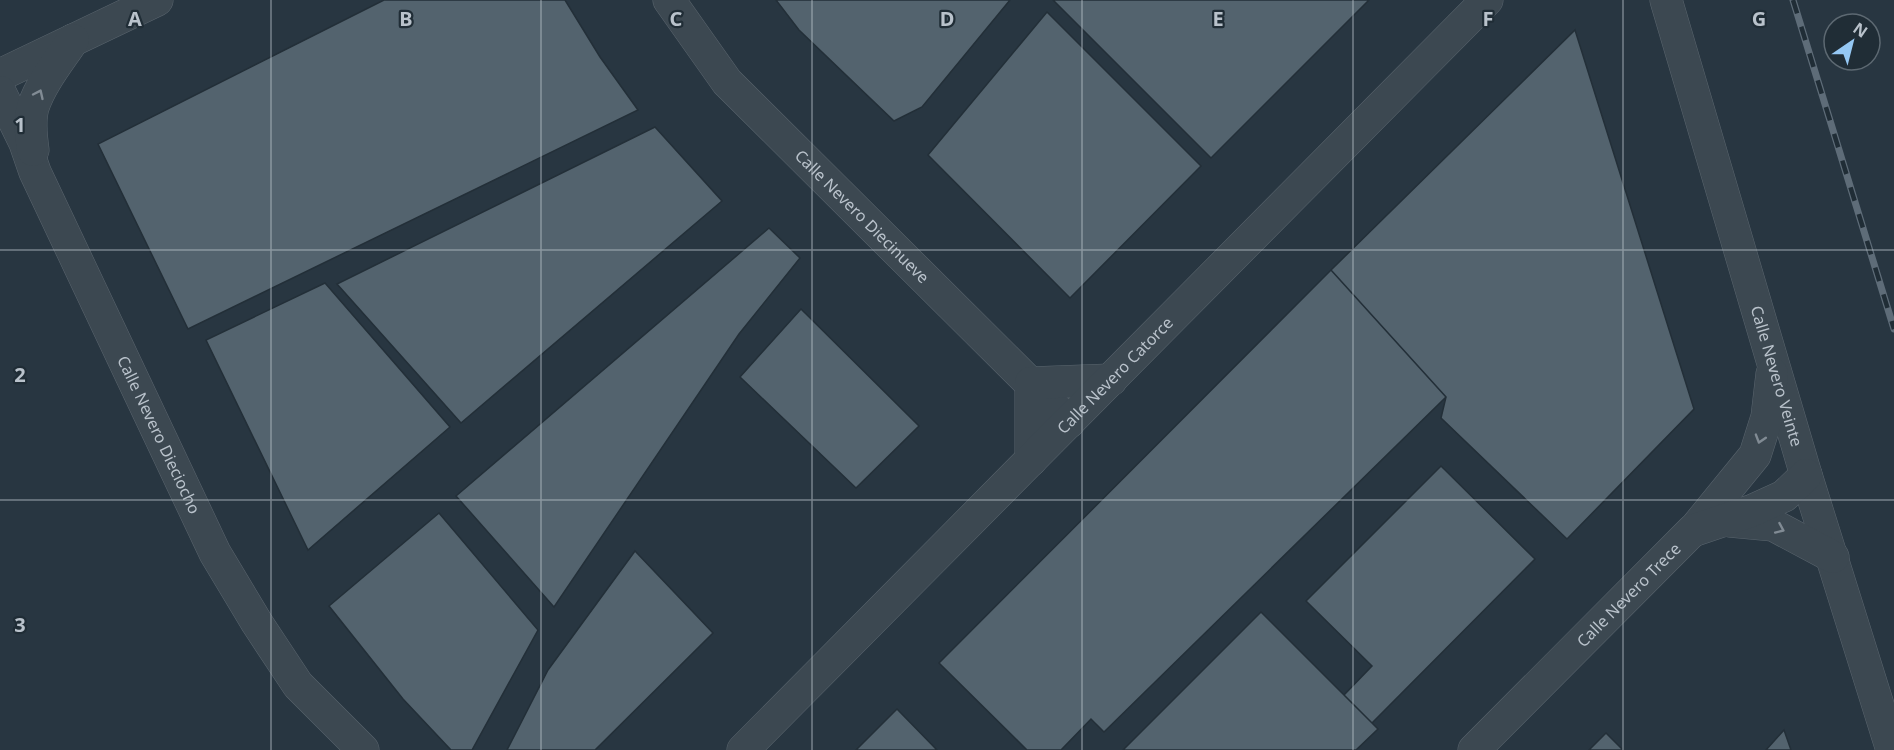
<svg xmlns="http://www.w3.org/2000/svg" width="1894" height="750" font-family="'Noto Sans',sans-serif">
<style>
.building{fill:#53636e;stroke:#232f38;stroke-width:1.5}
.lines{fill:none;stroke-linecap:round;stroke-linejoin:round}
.minor-casing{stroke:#5a656e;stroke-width:33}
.minor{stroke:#3c4851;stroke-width:32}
.rail-casing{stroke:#5e6c78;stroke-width:7}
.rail{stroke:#202d36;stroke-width:4.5;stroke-dasharray:14;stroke-linecap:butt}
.oneway{stroke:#818b94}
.grid{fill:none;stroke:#b9c2cb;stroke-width:1.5;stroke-opacity:0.55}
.labels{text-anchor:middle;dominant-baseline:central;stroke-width:4.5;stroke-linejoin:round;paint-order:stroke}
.street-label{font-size:16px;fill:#b9c2cb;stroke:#202d36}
.grid-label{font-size:20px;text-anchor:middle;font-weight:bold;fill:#b9c2cb;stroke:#202d36;stroke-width:4.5;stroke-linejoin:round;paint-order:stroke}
</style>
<rect width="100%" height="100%" fill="#283641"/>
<path class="building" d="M 384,0 L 565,0 L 600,57 L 638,110 L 188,329 L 98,144 Z
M 776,0 L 1010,0 L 922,107 L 894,121 L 799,30 Z
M 1053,0 L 1369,0 L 1211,158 Z
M 1047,12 L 1201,166 L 1070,298 L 928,155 Z
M 1575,30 L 1694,409 L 1567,539 L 1441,418 L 1446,397 L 1331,270 Z
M 655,127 L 722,201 L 461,423 L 337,284 Z
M 769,228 L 800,258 L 739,334 L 554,607 L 456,496 Z
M 1331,270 L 1446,397 L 1104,732 L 1091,719 L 1061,750 L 1027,750 L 939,663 Z
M 325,283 L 450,427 L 308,550 L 206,340 Z
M 801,309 L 919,426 L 856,488 L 740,377 Z
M 1441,466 L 1535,559 L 1372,723 L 1344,695 L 1372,666 L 1306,601 Z
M 439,513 L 538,630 L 472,750 L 451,750 L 403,699 L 329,606 Z
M 635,551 L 713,633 L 595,750 L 507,750 L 548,670 Z
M 1261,612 L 1378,729 L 1356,750 L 1123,750 Z
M 897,709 L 937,750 L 856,750 Z
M 1784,730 L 1791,750 L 1766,750 Z
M 1606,733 L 1623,750 L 1589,750 Z"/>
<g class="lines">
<defs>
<g id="minor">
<path id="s1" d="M 669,0 L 727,82 L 1069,422"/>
<path id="s2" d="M 1666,0 L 1806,475 L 1892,750"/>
<path d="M 0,75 L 157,0"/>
<path id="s3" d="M 0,92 L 25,143 L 35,172 L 215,553 L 257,623 L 298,685 L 363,750"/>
<path d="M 33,150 C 31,136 29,121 33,107 C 41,83 59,61 73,40"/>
<path d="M 1031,460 L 1031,383 L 1111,380"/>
<path d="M 1730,521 L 1773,525 L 1833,557"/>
<path d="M 1693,531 L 1755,455 L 1767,417 L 1772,374"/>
<path id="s4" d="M 743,750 L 1487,0"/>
<path id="s5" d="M 1474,750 L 1692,531 L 1751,511 L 1784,496 L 1806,475"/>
</g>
</defs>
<use href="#minor" class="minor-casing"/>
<use href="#minor" class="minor"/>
<defs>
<path id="rail" d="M 1793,0 L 1894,329"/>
</defs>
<use href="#rail" class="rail-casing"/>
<use href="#rail" class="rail"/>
</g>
<defs><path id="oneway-chevron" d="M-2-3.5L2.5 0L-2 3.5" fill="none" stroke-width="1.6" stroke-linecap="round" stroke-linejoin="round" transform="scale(1.5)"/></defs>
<g class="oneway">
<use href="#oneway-chevron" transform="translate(39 94) rotate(-65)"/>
<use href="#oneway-chevron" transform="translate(1760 439) rotate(107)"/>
<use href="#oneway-chevron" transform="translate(1780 529) rotate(24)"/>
</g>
<path class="grid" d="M 271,0 L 271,750M 541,0 L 541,750M 812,0 L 812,750M 1082,0 L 1082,750M 1353,0 L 1353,750M 1623,0 L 1623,750M 0,250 L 1894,250M 0,500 L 1894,500"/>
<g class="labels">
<g class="street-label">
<text stroke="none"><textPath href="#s1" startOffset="291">Calle Nevero Diecinueve</textPath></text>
<text stroke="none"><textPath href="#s4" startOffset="528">Calle Nevero Catorce</textPath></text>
<text stroke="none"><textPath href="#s2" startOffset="392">Calle Nevero Veinte</textPath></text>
<text stroke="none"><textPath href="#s3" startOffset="378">Calle Nevero Dieciocho</textPath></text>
<text stroke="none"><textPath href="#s5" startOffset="219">Calle Nevero Trece</textPath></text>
</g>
</g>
<g class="grid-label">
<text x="135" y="26">A</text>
<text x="406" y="26">B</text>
<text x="676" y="26">C</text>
<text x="947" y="26">D</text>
<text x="1218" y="26">E</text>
<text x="1488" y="26">F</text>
<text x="1759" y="26">G</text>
<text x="20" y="132">1</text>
<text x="20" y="382">2</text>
<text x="20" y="632">3</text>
</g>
<g transform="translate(1852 42) rotate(35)"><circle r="28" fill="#202d36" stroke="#5d6972" stroke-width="1.5"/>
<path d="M0-4.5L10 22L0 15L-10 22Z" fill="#95c8f4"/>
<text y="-9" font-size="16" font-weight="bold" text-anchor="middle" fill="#b9c2cb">N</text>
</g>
</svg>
